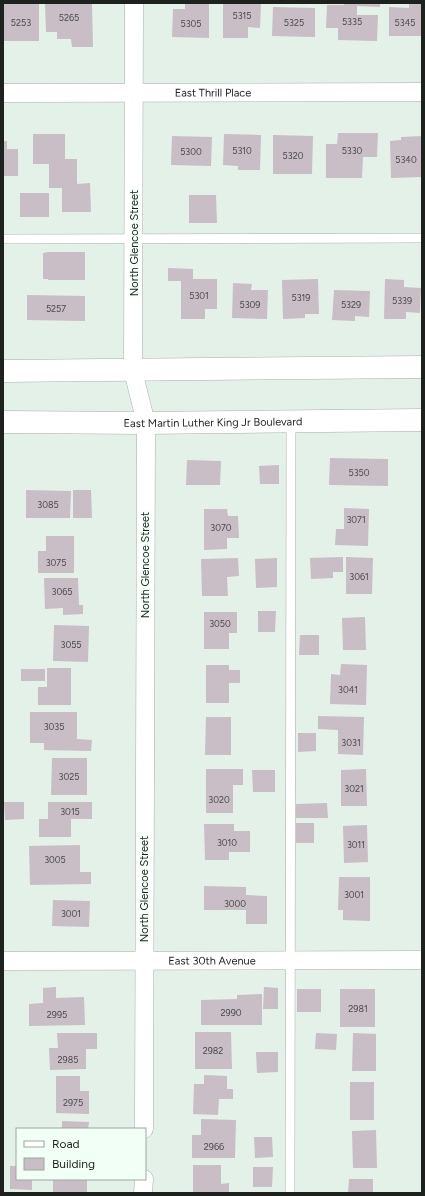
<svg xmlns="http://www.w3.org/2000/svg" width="425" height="1196" font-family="Figtree,sans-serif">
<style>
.building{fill:#c9bdc6}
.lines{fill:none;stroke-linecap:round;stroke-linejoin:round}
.service-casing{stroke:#a3b0a8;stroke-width:10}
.minor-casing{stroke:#a3b0a8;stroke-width:19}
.secondary-casing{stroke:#a3b0a8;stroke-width:23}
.service{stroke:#fff;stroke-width:9}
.minor{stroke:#fff;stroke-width:18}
.secondary{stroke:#fff;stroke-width:22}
.labels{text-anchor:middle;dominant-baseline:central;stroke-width:3;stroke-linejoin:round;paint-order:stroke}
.number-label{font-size:9px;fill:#484949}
.street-label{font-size:11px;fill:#1d221f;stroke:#f1fff6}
</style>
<rect width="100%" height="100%" fill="#e4f1e9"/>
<path class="building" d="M 3,3 L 39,3 L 39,41 L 3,41 Z
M 45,3 L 92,3 L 93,47 L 72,47 L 71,39 L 57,39 L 57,32 L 46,32 Z
M 185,3 L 209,3 L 209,38 L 172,37 L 173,9 L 185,9 Z
M 223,3 L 261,4 L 260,28 L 248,27 L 248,38 L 223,38 Z
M 344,3 L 380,3 L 380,7 L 357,6 L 357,15 L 378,15 L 377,41 L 338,40 L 338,28 L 326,28 L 327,5 L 344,5 Z
M 409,3 L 422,3 L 422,36 L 389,36 L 389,7 L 409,8 Z
M 273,7 L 315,8 L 315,37 L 272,36 Z
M 338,133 L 378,133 L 377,157 L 363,157 L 362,178 L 326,178 L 326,144 L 337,144 Z
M 33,134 L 65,134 L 65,159 L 77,159 L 77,184 L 90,183 L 91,212 L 62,212 L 62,188 L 49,188 L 49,164 L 33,164 Z
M 224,134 L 261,135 L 260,170 L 238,170 L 238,166 L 223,165 Z
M 273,135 L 313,136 L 312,174 L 273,174 Z
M 172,136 L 212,137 L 211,166 L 171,165 Z
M 422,136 L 422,177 L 391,178 L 390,141 L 401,140 L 401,137 Z
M 3,141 L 7,141 L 7,149 L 18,149 L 18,176 L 3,176 Z
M 20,193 L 49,193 L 49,217 L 20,217 Z
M 189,195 L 216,195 L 217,223 L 189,223 Z
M 48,252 L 85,252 L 85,280 L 48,280 L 48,279 L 43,279 L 43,253 Z
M 168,268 L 193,269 L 193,279 L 217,279 L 217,309 L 205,309 L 205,319 L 181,319 L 181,281 L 168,281 Z
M 318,279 L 319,314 L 305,314 L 305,318 L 283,319 L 282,280 Z
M 385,279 L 404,280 L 404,287 L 421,288 L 420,313 L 406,312 L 406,319 L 384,319 Z
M 233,283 L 252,284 L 251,290 L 268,290 L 267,319 L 232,318 Z
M 334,290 L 370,291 L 369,317 L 355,316 L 355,321 L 332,320 Z
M 27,295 L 85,296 L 85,321 L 27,320 Z
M 330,458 L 388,459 L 388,486 L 329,485 Z
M 187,460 L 221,461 L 220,485 L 186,485 Z
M 279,465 L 279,484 L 260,484 L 259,466 Z
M 26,490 L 71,491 L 70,518 L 26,518 Z
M 73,490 L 91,490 L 92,518 L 73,518 Z
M 344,508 L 369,509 L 368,546 L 335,545 L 336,529 L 344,529 Z
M 204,509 L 227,509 L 228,516 L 238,516 L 239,538 L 227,538 L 227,549 L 204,550 Z
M 46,536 L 74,536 L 74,573 L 38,573 L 38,551 L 46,551 Z
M 343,557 L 343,572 L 333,572 L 333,578 L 311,579 L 310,558 Z
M 346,557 L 373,558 L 372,594 L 346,594 Z
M 238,558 L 239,576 L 227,577 L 228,596 L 202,596 L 201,559 Z
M 277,558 L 277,587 L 256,588 L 255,559 Z
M 44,578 L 78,578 L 79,605 L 83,605 L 83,614 L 63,615 L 63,608 L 45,609 Z
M 258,611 L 276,611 L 275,632 L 258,632 Z
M 204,612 L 237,612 L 237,633 L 229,633 L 229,649 L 204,649 Z
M 365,617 L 366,650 L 343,650 L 342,618 Z
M 54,625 L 89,626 L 88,662 L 53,661 Z
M 300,635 L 319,635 L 319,655 L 299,655 Z
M 341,664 L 367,665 L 366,705 L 330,704 L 331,674 L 340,675 Z
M 206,665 L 229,665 L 229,670 L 240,670 L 240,683 L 229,683 L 229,703 L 206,703 Z
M 47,668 L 71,668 L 71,705 L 38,705 L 38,687 L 47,687 Z
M 21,669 L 45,669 L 45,681 L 21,681 Z
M 30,712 L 77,712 L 77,739 L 92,740 L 91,751 L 44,750 L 44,743 L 30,743 Z
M 318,716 L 364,717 L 363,755 L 338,754 L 338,730 L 318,729 Z
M 206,717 L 231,717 L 231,755 L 205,755 Z
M 298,733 L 316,733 L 316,751 L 298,752 Z
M 52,758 L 87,758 L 87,795 L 51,795 Z
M 206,769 L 243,769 L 243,785 L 233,785 L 233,813 L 206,813 Z
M 366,769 L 367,806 L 341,806 L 341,770 Z
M 252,770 L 275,770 L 275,792 L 253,792 Z
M 4,802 L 24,802 L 24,819 L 5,820 Z
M 48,802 L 92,802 L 92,819 L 71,819 L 71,837 L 39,837 L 39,819 L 48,819 Z
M 327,803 L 328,818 L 296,818 L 296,804 Z
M 296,823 L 314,823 L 314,843 L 296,843 Z
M 204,824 L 234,824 L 234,831 L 250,831 L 250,852 L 229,852 L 229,860 L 205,860 Z
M 367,825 L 368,862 L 344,863 L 343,826 Z
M 80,845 L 80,872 L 91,872 L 91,884 L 30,885 L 29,846 Z
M 339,877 L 370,877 L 370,921 L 343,920 L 343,910 L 338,910 Z
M 204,886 L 246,887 L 246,895 L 267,896 L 267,924 L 246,924 L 246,910 L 204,910 Z
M 53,900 L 90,901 L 89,927 L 52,926 Z
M 56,987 L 56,998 L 84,997 L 85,1025 L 29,1026 L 29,1004 L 43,1003 L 43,988 Z
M 264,987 L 278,988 L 278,1009 L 263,1009 Z
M 297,989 L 321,989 L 321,1012 L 297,1012 Z
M 340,989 L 375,989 L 375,1027 L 340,1027 Z
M 262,994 L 262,1025 L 201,1025 L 201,1000 L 237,999 L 237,995 Z
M 195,1032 L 231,1032 L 232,1069 L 195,1069 Z
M 57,1033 L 97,1033 L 97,1049 L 86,1049 L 86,1069 L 50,1070 L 49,1048 L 58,1048 Z
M 316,1033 L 337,1034 L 336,1050 L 315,1049 Z
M 353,1033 L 376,1034 L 376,1071 L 352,1071 Z
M 256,1052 L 278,1052 L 278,1072 L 257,1073 Z
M 204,1075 L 227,1076 L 227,1089 L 233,1089 L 233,1099 L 219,1099 L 218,1115 L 193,1114 L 194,1084 L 204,1084 Z
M 56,1076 L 80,1076 L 80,1091 L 89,1091 L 89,1114 L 56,1113 Z
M 350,1082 L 374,1082 L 374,1120 L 350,1120 Z
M 201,1119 L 236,1120 L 235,1158 L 192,1158 L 192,1135 L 201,1135 Z
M 62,1121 L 89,1122 L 88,1129 L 62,1129 Z
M 376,1130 L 377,1168 L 353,1168 L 352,1131 Z
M 254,1137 L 272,1137 L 273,1157 L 255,1158 Z
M 193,1165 L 221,1165 L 221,1184 L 229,1183 L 229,1193 L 193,1193 Z
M 10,1166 L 17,1166 L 17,1179 L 32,1179 L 32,1190 L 10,1189 Z
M 253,1167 L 273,1167 L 272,1187 L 253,1187 Z
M 53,1179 L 87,1179 L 87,1193 L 53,1193 Z
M 349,1179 L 373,1179 L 373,1193 L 348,1193 Z"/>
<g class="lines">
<defs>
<path id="service" d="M 3,239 L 422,238
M 290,1193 L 291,421"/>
<g id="minor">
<path d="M 134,3 L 133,371 L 146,423 L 144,1129"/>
<path id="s1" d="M 3,93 L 422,92"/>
<path id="s2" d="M 3,961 L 422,960"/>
<path d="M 143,1193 L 144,1179"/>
</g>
<g id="secondary">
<path d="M 3,371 L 422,367"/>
<path id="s3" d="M 3,422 L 146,423 L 422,420"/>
</g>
</defs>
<use href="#service" class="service-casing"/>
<use href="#minor" class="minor-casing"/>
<use href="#secondary" class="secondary-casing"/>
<use href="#service" class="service"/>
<use href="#minor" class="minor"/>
<use href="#secondary" class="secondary"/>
</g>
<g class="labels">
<g class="number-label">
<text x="242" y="15">5315</text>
<text x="69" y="17">5265</text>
<text x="352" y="21">5335</text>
<text x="21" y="22">5253</text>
<text x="294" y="22">5325</text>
<text x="405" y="22">5345</text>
<text x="191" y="23">5305</text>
<text x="242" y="150">5310</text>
<text x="352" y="150">5330</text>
<text x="191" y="151">5300</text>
<text x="293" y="155">5320</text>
<text x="406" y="159">5340</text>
<text x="199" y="295">5301</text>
<text x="301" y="297">5319</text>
<text x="402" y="300">5339</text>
<text x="250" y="304">5309</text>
<text x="351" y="304">5329</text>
<text x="56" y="308">5257</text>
<text x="359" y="472">5350</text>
<text x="48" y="504">3085</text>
<text x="356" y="519">3071</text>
<text x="221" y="527">3070</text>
<text x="56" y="562">3075</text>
<text x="359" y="576">3061</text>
<text x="62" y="591">3065</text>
<text x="220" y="623">3050</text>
<text x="71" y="644">3055</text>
<text x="348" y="689">3041</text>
<text x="54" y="726">3035</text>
<text x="351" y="742">3031</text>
<text x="69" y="776">3025</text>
<text x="354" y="788">3021</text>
<text x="219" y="799">3020</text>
<text x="70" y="811">3015</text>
<text x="227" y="842">3010</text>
<text x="356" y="844">3011</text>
<text x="55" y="859">3005</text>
<text x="354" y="894">3001</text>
<text x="235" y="903">3000</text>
<text x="71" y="913">3001</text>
<text x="358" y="1008">2981</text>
<text x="231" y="1012">2990</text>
<text x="57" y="1014">2995</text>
<text x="213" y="1050">2982</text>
<text x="68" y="1059">2985</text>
<text x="73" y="1102">2975</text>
<text x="214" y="1146">2966</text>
</g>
<g class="street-label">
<text stroke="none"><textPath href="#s1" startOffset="210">East Thrill Place</textPath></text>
<text transform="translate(134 243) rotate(-90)">North Glencoe Street</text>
<text stroke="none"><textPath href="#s3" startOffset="210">East Martin Luther King Jr Boulevard</textPath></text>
<text transform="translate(145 565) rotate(-90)">North Glencoe Street</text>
<text transform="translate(144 889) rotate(-90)">North Glencoe Street</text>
<text stroke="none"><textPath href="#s2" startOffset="209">East 30th Avenue</textPath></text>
</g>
</g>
<rect width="425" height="1196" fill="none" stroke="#1d221f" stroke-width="8"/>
<rect x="16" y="1128" width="130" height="52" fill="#f1fff6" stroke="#9ca7a0"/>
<rect x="24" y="1141" width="20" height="6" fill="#ffffff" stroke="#9ca7a0"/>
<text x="52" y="1148" font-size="12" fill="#1d221f">Road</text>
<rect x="24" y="1158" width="20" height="12" fill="#c9bdc6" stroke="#9ca7a0"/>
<text x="52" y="1168" font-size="12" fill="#1d221f">Building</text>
</svg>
